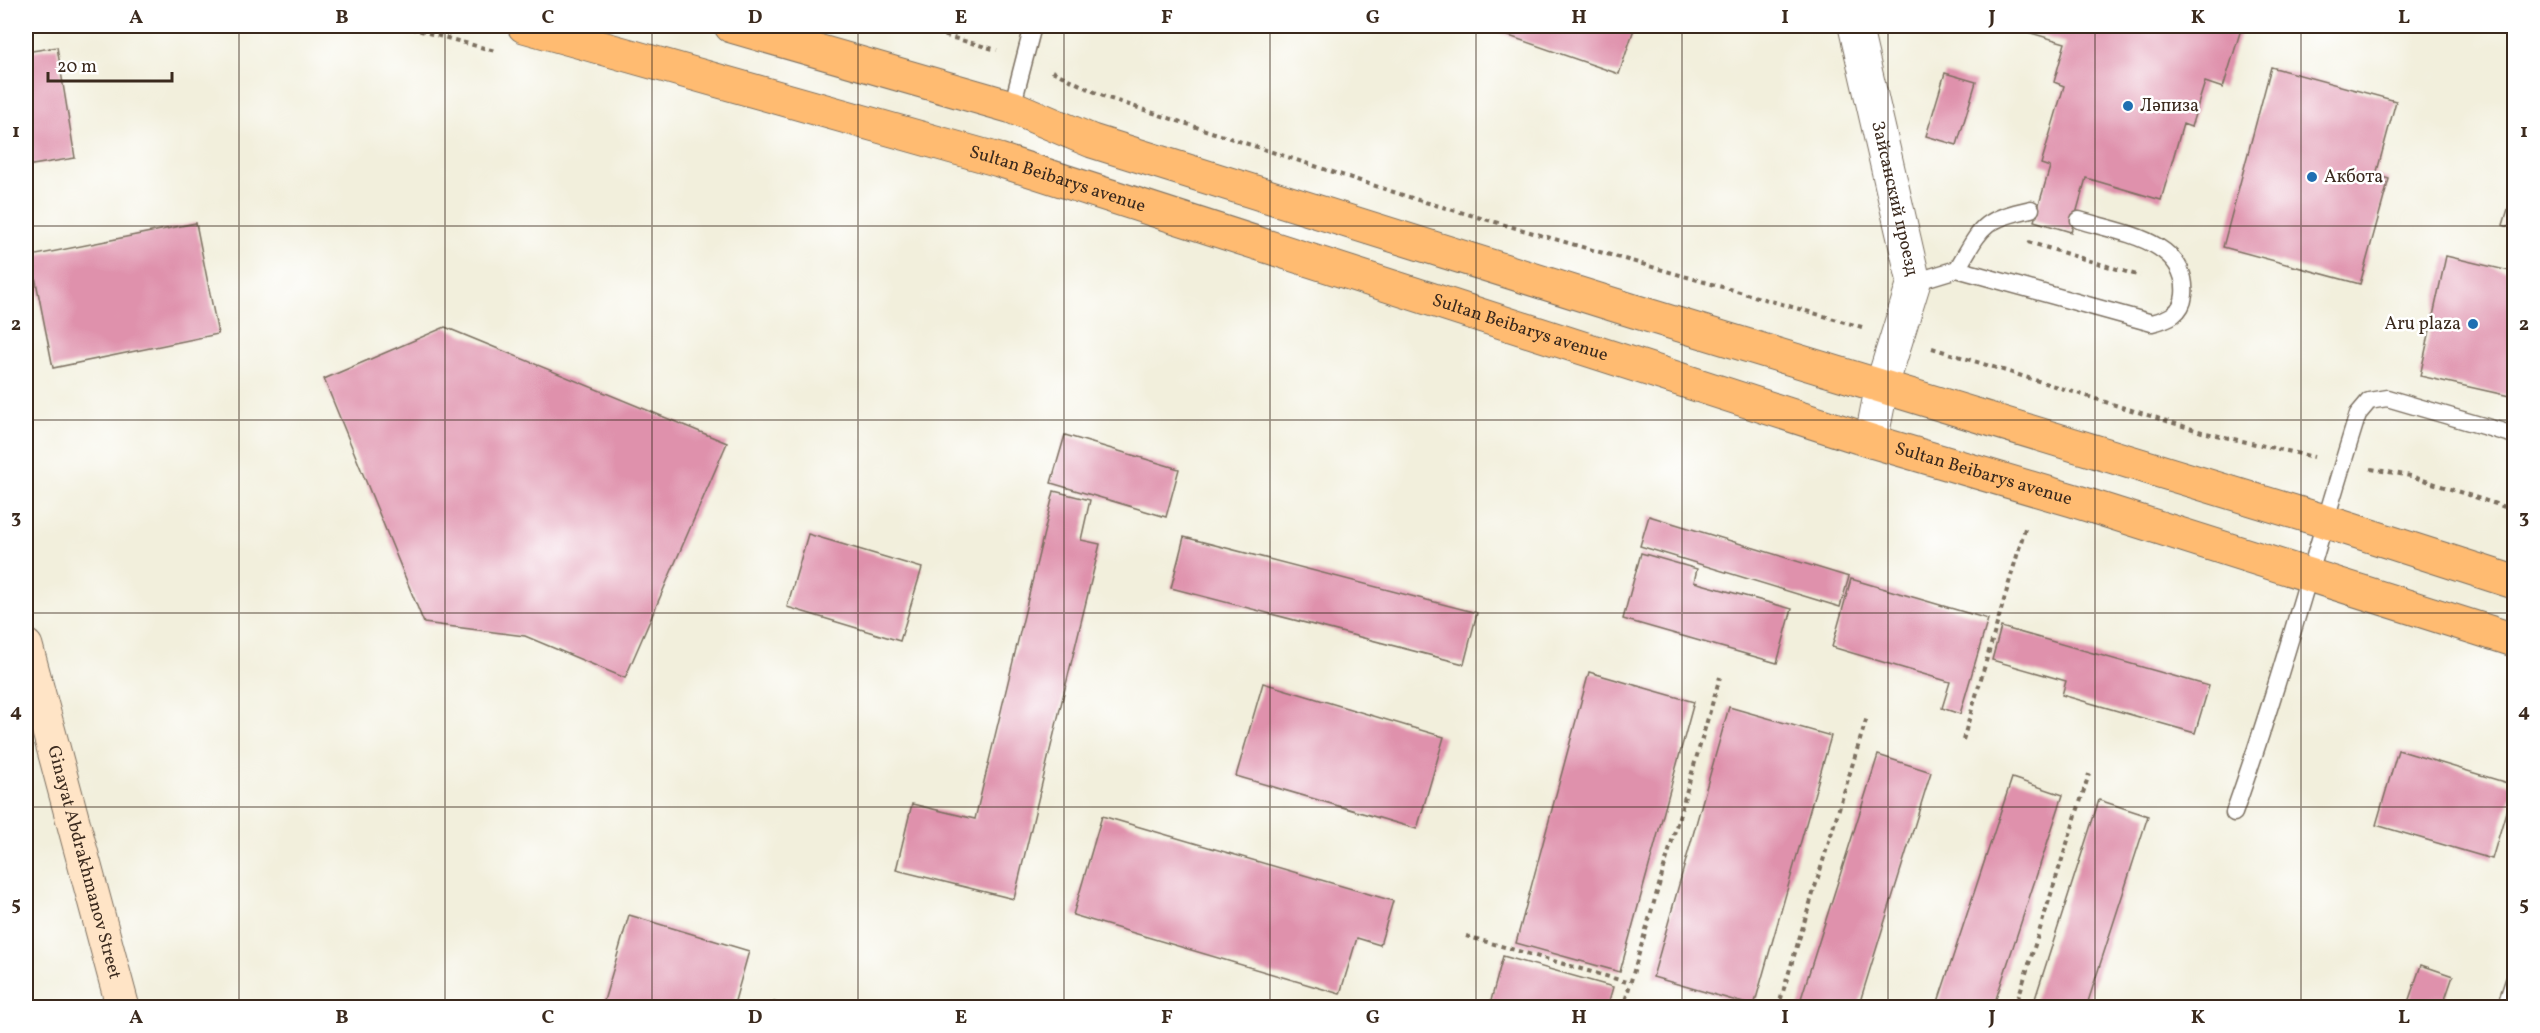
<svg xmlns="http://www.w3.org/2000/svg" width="2540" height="1033" font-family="Vollkorn,serif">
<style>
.building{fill:#df91ac}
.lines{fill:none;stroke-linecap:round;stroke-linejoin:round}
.lane-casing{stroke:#7b6f60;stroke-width:19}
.street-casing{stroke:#7b6f60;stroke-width:35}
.secondary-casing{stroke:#7b6f60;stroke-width:35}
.primary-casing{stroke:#7b6f60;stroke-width:35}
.path{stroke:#7b6f60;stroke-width:4;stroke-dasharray:4.5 4.5;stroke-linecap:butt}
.lane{stroke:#fff;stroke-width:16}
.street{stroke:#fff;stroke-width:33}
.secondary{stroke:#ffe4c6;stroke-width:33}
.primary{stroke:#ffbb71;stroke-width:33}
.grid{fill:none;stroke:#3b2a1e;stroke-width:1.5;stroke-opacity:0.55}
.poi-dot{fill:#1f6fb2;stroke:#fff;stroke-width:2}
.labels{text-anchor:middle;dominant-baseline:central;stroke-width:5;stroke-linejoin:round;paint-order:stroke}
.poi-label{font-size:18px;fill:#3b2a1e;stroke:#fff;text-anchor:start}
.street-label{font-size:18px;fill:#3b2a1e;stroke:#fff}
.neatline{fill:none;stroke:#3b2a1e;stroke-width:2}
.grid-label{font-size:20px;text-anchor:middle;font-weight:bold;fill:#3b2a1e}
</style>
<rect width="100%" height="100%" fill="#fff"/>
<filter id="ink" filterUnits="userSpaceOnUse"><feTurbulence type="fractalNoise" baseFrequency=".0167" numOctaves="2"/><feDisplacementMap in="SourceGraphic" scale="12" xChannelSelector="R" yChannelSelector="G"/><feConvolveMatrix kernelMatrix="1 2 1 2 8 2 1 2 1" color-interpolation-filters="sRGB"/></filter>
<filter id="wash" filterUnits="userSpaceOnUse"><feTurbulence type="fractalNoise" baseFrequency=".008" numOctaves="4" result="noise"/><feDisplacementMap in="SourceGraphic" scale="24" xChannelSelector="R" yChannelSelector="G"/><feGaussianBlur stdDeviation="1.35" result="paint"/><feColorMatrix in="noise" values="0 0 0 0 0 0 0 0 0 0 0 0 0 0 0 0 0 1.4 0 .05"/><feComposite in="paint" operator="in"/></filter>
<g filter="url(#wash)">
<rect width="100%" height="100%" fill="#f2efdc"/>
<g id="blocks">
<path class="building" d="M 1480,26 L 1635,26 L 1619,74 Z
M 2007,26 L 2242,26 L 2223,88 L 2205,82 L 2191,127 L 2183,124 L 2161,200 L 2086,178 L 2071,232 L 2034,221 L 2050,167 L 2041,164 L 2064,86 L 2054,82 L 2065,43 Z
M 57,47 L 75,158 L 26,166 L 26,52 Z
M 2271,67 L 2396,101 L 2376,175 L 2389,179 L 2360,284 L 2223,247 Z
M 1945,73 L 1976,82 L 1957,145 L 1926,136 Z
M 2514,190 L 2514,229 L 2503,225 Z
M 196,223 L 218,334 L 53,368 L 31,256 Z
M 2446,256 L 2514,272 L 2514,397 L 2420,376 Z
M 445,327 L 727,443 L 625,678 L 525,636 L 424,623 L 324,379 Z
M 1065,435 L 1179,469 L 1166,517 L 1051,483 Z
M 1054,491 L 1090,500 L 1081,540 L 1100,544 L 1014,899 L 896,870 L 912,804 L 975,819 Z
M 1649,516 L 1849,577 L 1840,607 L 1640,546 Z
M 808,534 L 922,568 L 900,641 L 787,607 Z
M 1184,537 L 1477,613 L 1464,664 L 1171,588 Z
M 1641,553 L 1697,569 L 1694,582 L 1792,609 L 1777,663 L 1623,619 Z
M 1851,579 L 1988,619 L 1960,714 L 1942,708 L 1950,682 L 1832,647 Z
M 2001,627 L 2209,686 L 2195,733 L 2062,695 L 2066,681 L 1992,660 Z
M 1589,672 L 1694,702 L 1620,972 L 1516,943 Z
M 1263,683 L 1444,737 L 1417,829 L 1236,776 Z
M 1729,707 L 1831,736 L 1754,1006 L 1653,977 Z
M 2398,750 L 2514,785 L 2492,859 L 2376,825 Z
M 1878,755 L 1931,772 L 1858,1008 L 1798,1008 Z
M 2012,778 L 2063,795 L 1993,1008 L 1936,1008 Z
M 2099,800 L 2148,816 L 2086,1008 L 2032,1008 Z
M 1102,816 L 1393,901 L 1380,945 L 1357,938 L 1340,994 L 1073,915 Z
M 629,915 L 749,951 L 733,1008 L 602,1008 Z
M 1503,956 L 1613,987 L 1607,1008 L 1489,1008 Z
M 2421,965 L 2453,976 L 2442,1008 L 2406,1008 Z
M 774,1002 L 793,1007 L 793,1008 L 773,1008 Z"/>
</g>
</g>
<g filter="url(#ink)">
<use href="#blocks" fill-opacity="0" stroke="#7b6f60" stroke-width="1.5"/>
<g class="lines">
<defs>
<path id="lane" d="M 1012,107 L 1033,26
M 1957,269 C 1982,227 1981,220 2031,209
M 1914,282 L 1957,269 L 2152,323 C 2168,319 2182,314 2184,295 C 2189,240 2117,232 2079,220
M 2234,813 C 2281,681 2316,547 2358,414 L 2369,401 L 2387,398 L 2514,435
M 2505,1008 L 2514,981"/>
<g id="street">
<path id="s1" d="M 1855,26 L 1914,282 L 1882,385 L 1871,441"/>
</g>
<g id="secondary">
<path id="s2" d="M 26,646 L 123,1008"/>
</g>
<g id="primary">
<path id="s3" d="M 524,26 L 999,160 L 1871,441 L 2072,500 L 2514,640"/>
<path d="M 731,26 L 1012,107 L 1092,141 L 1634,311 L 2324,521 L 2514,582"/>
</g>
</defs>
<use href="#lane" class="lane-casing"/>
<use href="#street" class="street-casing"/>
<use href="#secondary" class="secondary-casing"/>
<use href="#primary" class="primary-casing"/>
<path class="path" d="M 402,26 L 495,51
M 910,26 L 997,50
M 1052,71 L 1105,97 L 1418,200 L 1862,327
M 2028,242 L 2140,276
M 1932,348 L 2202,432 L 2314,457
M 2371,469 L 2411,476 L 2514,510
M 1963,740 L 2026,525
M 1466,936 L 1630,983
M 1623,1008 L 1720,677
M 1778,1008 L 1867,717
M 2015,1008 L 2089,774"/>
<use href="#lane" class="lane"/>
<use href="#street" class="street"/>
<use href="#secondary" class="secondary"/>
<use href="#primary" class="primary"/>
</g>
</g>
<path class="grid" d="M 239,26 L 239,1008M 445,26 L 445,1008M 652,26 L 652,1008M 858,26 L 858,1008M 1064,26 L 1064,1008M 1270,26 L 1270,1008M 1476,26 L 1476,1008M 1682,26 L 1682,1008M 1888,26 L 1888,1008M 2095,26 L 2095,1008M 2301,26 L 2301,1008M 26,226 L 2514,226M 26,420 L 2514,420M 26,613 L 2514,613M 26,807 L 2514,807"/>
<g class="poi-dot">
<circle cx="2128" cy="106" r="6"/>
<circle cx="2312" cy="177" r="6"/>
<circle cx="2473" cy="324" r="6"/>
</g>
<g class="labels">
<g class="poi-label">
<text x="2140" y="106">Ләпиза</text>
<text x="2324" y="177">Акбота</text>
<text x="2461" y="324" text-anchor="end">Aru plaza</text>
</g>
<g class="street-label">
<text stroke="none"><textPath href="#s3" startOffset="555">Sultan Beibarys avenue</textPath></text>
<text stroke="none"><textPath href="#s1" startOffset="177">Зайсанский проезд</textPath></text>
<text stroke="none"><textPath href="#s3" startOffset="1041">Sultan Beibarys avenue</textPath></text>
<text stroke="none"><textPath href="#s3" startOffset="1527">Sultan Beibarys avenue</textPath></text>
<text stroke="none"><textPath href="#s2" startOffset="224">Ginayat Abdrakhmanov Street</textPath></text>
</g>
</g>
<rect width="2540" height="1033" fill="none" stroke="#fff" stroke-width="66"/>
<path d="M48 72v9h124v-9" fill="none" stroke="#3b2a1e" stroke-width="3"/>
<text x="57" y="72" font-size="18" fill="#3b2a1e" stroke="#ffffff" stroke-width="4.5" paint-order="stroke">20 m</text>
<rect x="33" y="33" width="2474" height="967" class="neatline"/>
<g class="grid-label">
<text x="136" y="23">A</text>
<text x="342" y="23">B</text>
<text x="548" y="23">C</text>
<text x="755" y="23">D</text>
<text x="961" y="23">E</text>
<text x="1167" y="23">F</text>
<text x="1373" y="23">G</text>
<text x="1579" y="23">H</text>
<text x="1785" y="23">I</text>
<text x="1992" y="23">J</text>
<text x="2198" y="23">K</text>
<text x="2404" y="23">L</text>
<text x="16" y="137">1</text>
<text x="2524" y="137">1</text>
<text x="16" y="330">2</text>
<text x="2524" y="330">2</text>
<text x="16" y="523">3</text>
<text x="2524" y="523">3</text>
<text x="16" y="717">4</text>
<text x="2524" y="717">4</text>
<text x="16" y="910">5</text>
<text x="2524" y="910">5</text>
<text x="136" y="1023">A</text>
<text x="342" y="1023">B</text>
<text x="548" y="1023">C</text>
<text x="755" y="1023">D</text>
<text x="961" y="1023">E</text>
<text x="1167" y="1023">F</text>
<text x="1373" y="1023">G</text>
<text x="1579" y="1023">H</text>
<text x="1785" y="1023">I</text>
<text x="1992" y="1023">J</text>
<text x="2198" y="1023">K</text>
<text x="2404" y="1023">L</text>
</g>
</svg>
